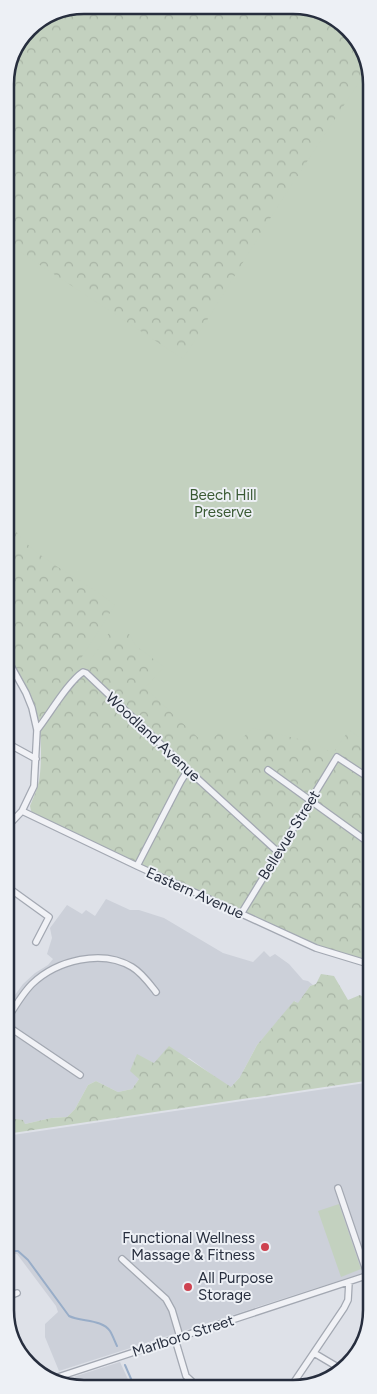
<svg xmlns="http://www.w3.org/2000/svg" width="377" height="1394" font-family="Figtree,sans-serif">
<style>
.built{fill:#ccd0d9}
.forest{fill:url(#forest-crowns)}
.park{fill:#c3d1bf}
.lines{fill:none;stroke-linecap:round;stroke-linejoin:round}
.stream{stroke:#98adc8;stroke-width:2}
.minor-casing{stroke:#a3a8b2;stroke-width:8}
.minor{stroke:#f1f2f6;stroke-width:5.5}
.poi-dot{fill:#ce4250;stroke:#edf0f5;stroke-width:2}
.labels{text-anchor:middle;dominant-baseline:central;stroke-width:4;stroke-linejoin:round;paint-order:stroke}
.park-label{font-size:15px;fill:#3a5a34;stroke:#edf0f5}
.street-label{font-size:15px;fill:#272e3e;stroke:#edf0f5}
.poi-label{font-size:15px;fill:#272e3e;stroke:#edf0f5;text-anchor:end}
.rim{fill:none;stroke:#272e3e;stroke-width:2.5}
</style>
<defs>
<pattern id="forest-crowns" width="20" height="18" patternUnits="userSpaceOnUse" patternTransform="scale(1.25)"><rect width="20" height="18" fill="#c3d1bf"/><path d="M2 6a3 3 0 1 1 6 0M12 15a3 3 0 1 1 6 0" fill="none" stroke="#a8b4a5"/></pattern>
</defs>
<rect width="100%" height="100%" fill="#dee1e8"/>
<path class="built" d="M 106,899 L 130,910 L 139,910 L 164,918 L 223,953 L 253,962 L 264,951 L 270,957 L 275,954 L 289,964 L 303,980 L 308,981 L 313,985 L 310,986 L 298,1004 L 295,1001 L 257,1045 L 240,1077 L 230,1088 L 189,1058 L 154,1063 L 137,1055 L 139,1079 L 132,1089 L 118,1092 L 96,1081 L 88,1085 L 75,1109 L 67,1117 L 51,1118 L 25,1124 L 8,1118 L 6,1124 L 6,1007 L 23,984 L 35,973 L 48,965 L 53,959 L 47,954 L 52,938 L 50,928 L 67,905 L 82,914 L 86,910 L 95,916 Z
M 372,1082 L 372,1270 L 59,1371 L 45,1337 L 45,1324 L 58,1312 L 56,1306 L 17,1254 L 6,1255 L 6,1136 Z
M 120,1362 L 132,1388 L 68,1387 L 58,1382 Z"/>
<path class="forest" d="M 84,5 L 313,8 L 352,32 L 371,73 L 372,961 L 327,949 L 116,854 L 35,814 L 31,811 L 30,806 C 33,798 37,790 39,781 C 42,764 42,727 36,711 C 29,689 16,669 5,648 L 5,79 L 28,28 Z
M 321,974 L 334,976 L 348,1000 L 360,995 L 372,1002 L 372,1080 L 6,1134 L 7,1118 L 23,1120 L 25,1124 L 51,1118 L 67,1117 L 75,1109 L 88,1085 L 96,1081 L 118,1092 L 132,1089 L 139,1079 L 130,1071 L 137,1054 L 154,1063 L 169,1046 L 231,1087 L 240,1077 L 257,1045 L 294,1001 L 298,1003 L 310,986 L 316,984 Z"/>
<path class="park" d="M 369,67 L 371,73 L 372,746 L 349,730 L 333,753 L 311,742 L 253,728 L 239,741 L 225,727 L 206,745 L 145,688 L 164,667 L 136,646 L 129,634 L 111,630 L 88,664 L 89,669 L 80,660 L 115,605 C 87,582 53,568 26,543 C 18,536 12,524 5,515 L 5,242 L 183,359 L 276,209 Z
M 339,1204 L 361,1269 L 341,1277 L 318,1211 Z"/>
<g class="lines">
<path class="stream" d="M 6,1251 L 18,1251 L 28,1260 L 69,1316 C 81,1322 102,1319 110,1331 C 113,1336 115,1342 117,1346
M 125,1365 L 135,1388"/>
<defs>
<path id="minor" d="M 5,655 L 26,693 L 32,708 L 37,730 L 34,786 L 22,811 L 5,829
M 37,730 C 49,715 68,682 83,672 L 86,673 L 188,770 L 278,852
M 5,742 L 36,759
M 268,770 L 372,845
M 22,811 L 137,866 L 316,948 L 372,965
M 137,866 L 181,781 L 188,770
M 6,886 L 49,917 L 36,942
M 241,914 L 337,757 L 372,780
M 6,1021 C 14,1008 22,994 32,984 C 57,960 102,949 132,967 C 142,973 149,983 156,992
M 6,1025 L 80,1075
M 338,1188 L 368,1276
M 122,1259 L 166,1299 L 172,1310 L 180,1337
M 6,1297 L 17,1293
M 175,1339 L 186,1376 L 199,1388
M 314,1353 L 341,1369
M 52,1379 L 372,1274
M 290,1388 L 344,1308 L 348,1300 L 349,1282"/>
</defs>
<use href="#minor" class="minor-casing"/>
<use href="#minor" class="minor"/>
</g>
<g class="poi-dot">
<circle cx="265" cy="1247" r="5"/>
<circle cx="188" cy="1287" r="5"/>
</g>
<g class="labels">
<g class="park-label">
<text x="223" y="495">Beech Hill<tspan x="223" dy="17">Preserve</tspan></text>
</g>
<g class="street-label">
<text transform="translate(153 737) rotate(43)">Woodland Avenue</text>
<text transform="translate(289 835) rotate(-58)">Bellevue Street</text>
<text transform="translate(195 893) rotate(24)">Eastern Avenue</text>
<text transform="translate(183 1336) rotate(-18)">Marlboro Street</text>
</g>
<g class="poi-label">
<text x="255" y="1238">Functional Wellness<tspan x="255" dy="17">Massage &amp; Fitness</tspan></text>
<text x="198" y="1278" text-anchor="start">All Purpose<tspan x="198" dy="17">Storage</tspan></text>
</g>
</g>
<path d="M0 0H377V1394H0ZM84 14H293A70 70 0 0 1 363 84V1310A70 70 0 0 1 293 1380H84A70 70 0 0 1 14 1310V84A70 70 0 0 1 84 14Z" fill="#edf0f5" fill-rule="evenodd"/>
<path class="rim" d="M84 14H293A70 70 0 0 1 363 84V1310A70 70 0 0 1 293 1380H84A70 70 0 0 1 14 1310V84A70 70 0 0 1 84 14Z"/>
</svg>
